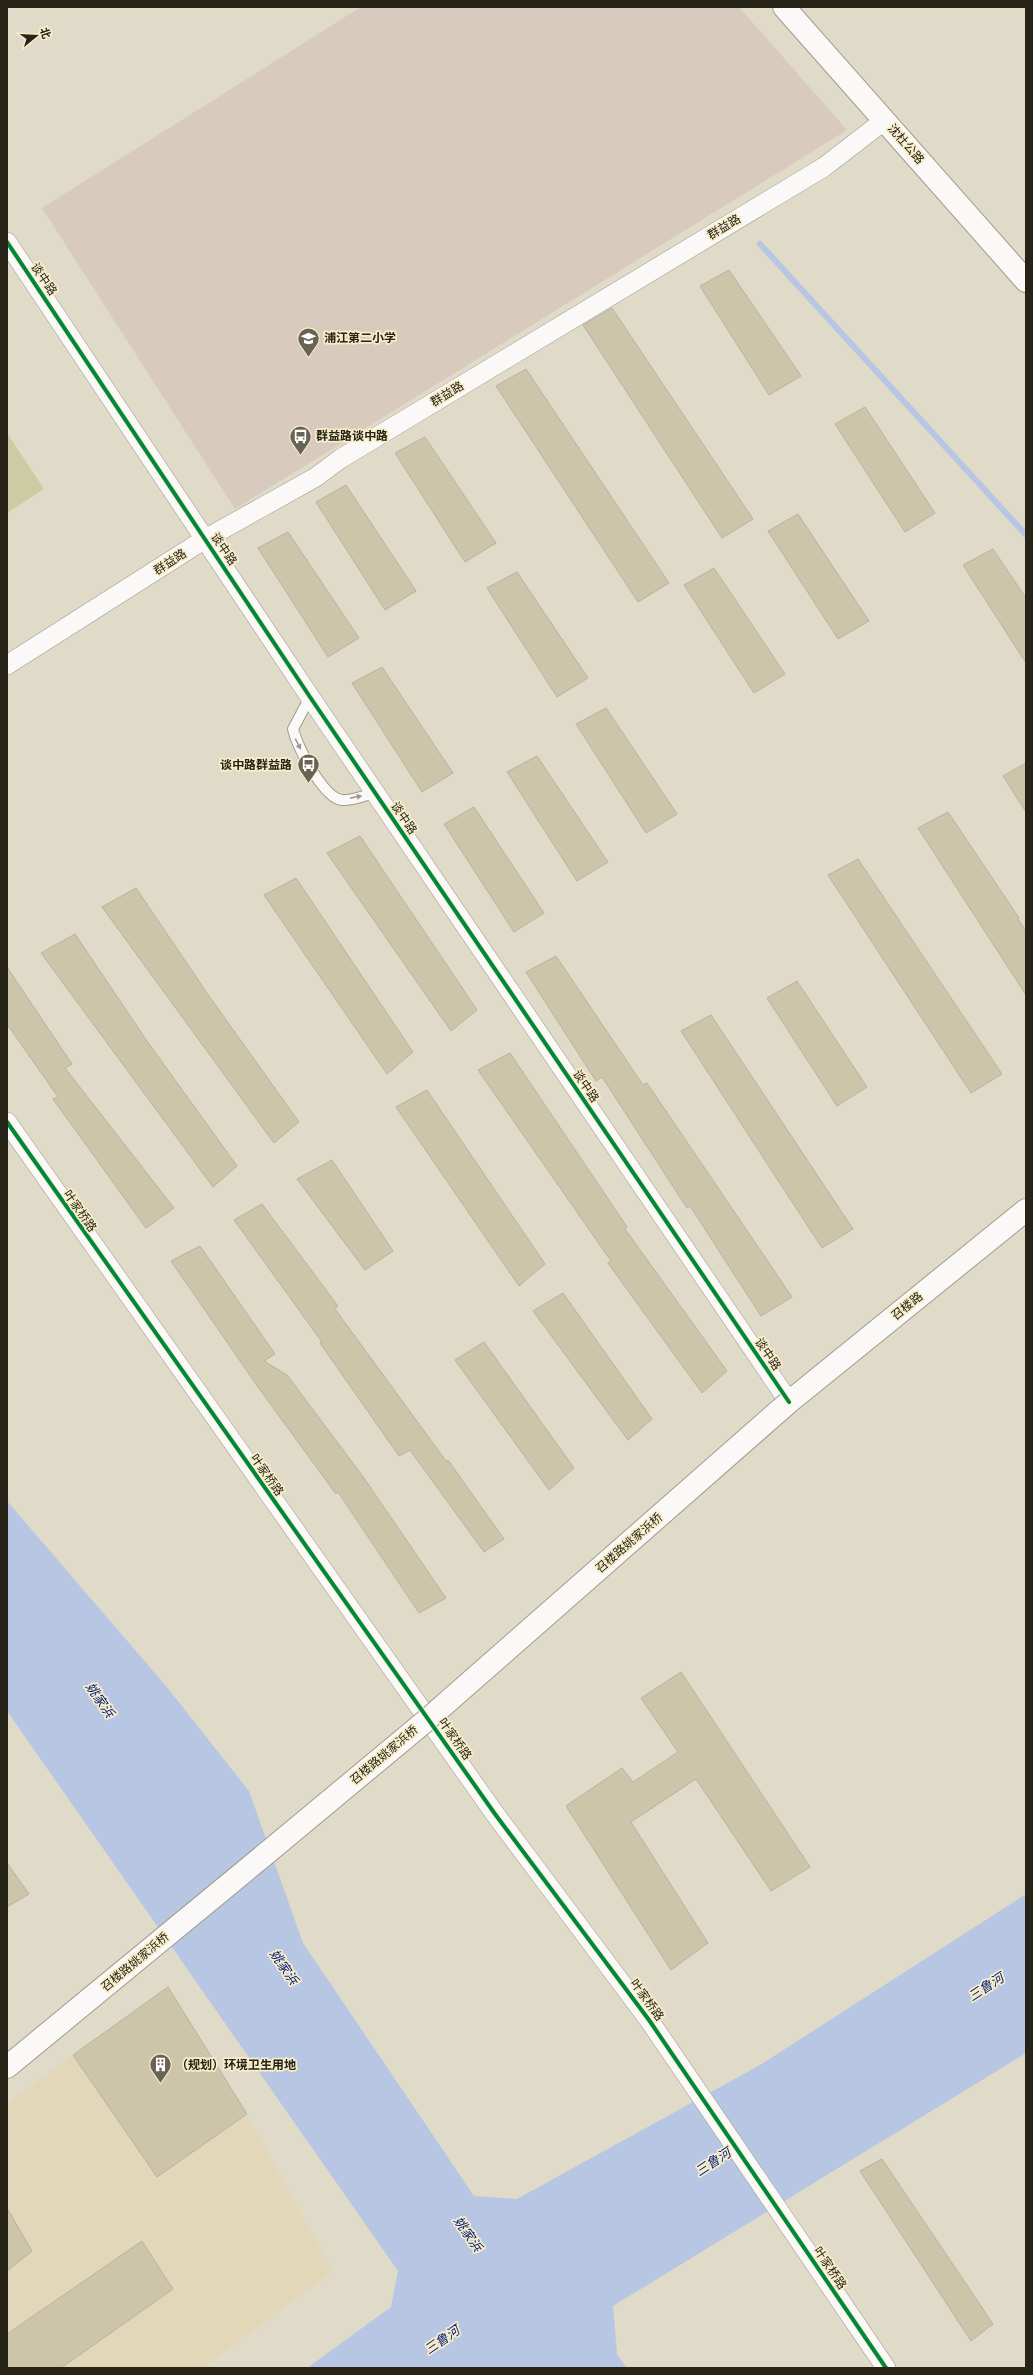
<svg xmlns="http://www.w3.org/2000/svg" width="1033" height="2375" font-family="'Roboto Condensed','Noto Sans SC',sans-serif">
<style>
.built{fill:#e2d8b9}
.education{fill:#d8cabc}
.green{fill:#cccca4}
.water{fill:#b7c6e3}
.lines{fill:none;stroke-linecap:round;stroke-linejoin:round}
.stream{stroke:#b7c6e3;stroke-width:6}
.building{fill:#cdc5a9;stroke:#b6b2a4}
.lane-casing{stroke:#a09b8d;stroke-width:12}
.street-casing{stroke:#a09b8d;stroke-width:20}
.secondary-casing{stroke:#a09b8d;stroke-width:24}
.lane{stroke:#faf9f7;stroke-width:10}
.street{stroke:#faf9f7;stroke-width:19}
.secondary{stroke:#faf9f7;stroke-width:22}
.secondary-bridge-casing{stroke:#a09b8d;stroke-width:24;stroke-linecap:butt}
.secondary-bridge{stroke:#faf9f7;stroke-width:22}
.cycleway-casing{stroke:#f7edca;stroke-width:6}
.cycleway{stroke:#00873e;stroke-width:4}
.oneway{fill:#9b9992}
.labels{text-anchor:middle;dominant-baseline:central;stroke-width:3.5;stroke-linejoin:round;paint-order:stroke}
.street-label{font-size:12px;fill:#272317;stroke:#f7edca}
.poi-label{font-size:12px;font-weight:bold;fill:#272317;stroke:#f7edca;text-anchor:start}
.water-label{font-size:13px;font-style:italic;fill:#07227c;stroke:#f7edca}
</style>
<rect width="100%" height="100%" fill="#e0dac8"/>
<path class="built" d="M 73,2055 L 157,2177 L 247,2114 L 333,2271 L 203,2368 L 7,2368 L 7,2104 Z"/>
<path class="education" d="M 361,7 L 739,7 L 847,130 L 235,509 L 42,208 Z"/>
<path class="green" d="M 7,433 L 44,489 L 7,513 Z"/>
<path class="water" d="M 7,1501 L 166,1686 L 249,1791 L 303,1943 L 474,2196 L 517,2199 L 760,2065 L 1026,1894 L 1026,2053 L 613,2306 L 617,2354 L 627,2368 L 307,2368 L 391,2307 L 398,2271 L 7,1711 Z"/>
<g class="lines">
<path class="stream" d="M 760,244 L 1026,535"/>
</g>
<path class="building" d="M 729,270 L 801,376 L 769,395 L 700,286 Z
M 612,308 L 753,519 L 722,538 L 583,325 Z
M 526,369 L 669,583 L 638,602 L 496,386 Z
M 865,407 L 935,513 L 905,532 L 835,424 Z
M 425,437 L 496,543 L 465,562 L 395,453 Z
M 346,485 L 416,591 L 385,610 L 316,502 Z
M 798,514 L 869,621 L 838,639 L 768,531 Z
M 288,532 L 359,638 L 328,657 L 258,548 Z
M 993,549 L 1026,598 L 1026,663 L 963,565 Z
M 714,568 L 785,674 L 754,693 L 684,585 Z
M 517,572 L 588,678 L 557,697 L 487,588 Z
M 382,667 L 453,773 L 422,792 L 352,683 Z
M 606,708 L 677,814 L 646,833 L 576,724 Z
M 537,756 L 608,862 L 577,881 L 507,772 Z
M 1026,763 L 1026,812 L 1003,776 Z
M 474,807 L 544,913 L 514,932 L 444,824 Z
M 948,812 L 1019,918 L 1018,919 L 1026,931 L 1026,995 L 918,828 Z
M 360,836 L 477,1010 L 451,1031 L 327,853 Z
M 858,859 L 1002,1074 L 971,1093 L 828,875 Z
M 296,878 L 413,1052 L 387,1074 L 264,895 Z
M 136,888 L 209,996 L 299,1122 L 274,1143 L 102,907 Z
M 75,934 L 147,1041 L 237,1166 L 213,1187 L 41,953 Z
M 556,956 L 643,1085 L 647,1083 L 792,1297 L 761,1316 L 690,1206 L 687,1208 L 602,1077 L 596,1081 L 526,972 Z
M 7,967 L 72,1064 L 65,1068 L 174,1208 L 146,1228 L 53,1099 L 58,1097 L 7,1024 Z
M 797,981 L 867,1087 L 837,1106 L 767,998 Z
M 711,1015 L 853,1229 L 822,1248 L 681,1031 Z
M 510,1053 L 627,1227 L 625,1229 L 727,1371 L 702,1393 L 608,1263 L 611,1261 L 478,1070 Z
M 427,1090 L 545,1264 L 519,1286 L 396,1107 Z
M 332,1160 L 393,1251 L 365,1270 L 297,1179 Z
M 262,1204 L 338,1306 L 335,1309 L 446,1461 L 448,1460 L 504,1539 L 484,1552 L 410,1450 L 399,1456 L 320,1343 L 322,1342 L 234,1220 Z
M 200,1246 L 275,1354 L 264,1361 L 287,1375 L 364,1478 L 446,1598 L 419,1613 L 338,1492 L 336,1494 L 258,1387 L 171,1261 Z
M 563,1293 L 652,1419 L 628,1440 L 533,1311 Z
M 484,1342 L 574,1468 L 549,1490 L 455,1360 Z
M 681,1672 L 810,1867 L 771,1891 L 696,1779 L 631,1822 L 708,1943 L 671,1970 L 566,1806 L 622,1768 L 633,1782 L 678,1752 L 641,1698 Z
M 7,1863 L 29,1894 L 7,1907 Z
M 168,1987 L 247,2114 L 157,2177 L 73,2055 Z
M 882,2159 L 993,2324 L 971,2341 L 860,2171 Z
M 7,2208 L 32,2251 L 7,2271 Z
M 142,2241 L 173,2289 L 61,2368 L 7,2368 L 7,2334 Z"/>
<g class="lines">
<defs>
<path id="lane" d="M 310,697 L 293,729 C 297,746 323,798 342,800 C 352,801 365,795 375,793"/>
<path id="street" d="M 7,242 L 310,697 L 789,1402
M 7,665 L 205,539 L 316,477 L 340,459 L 824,167 L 885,120
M 7,1122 L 495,1814 L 649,2020 L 886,2368"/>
<path id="secondary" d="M 784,7 L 1026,281
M 789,1402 L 1026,1210
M 7,2067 L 268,1852"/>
</defs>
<use href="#lane" class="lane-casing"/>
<use href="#street" class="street-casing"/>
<use href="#secondary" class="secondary-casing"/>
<use href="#lane" class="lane"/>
<use href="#street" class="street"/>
<use href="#secondary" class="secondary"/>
<defs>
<path id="secondary-bridge" d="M 268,1852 L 428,1719 L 789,1402"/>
</defs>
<use href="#secondary-bridge" class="secondary-bridge-casing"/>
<use href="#secondary-bridge" class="secondary-bridge"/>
<defs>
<path id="cycleway" d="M 7,242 L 310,697 L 789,1402
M 7,1122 L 495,1814 L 649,2020 L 886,2368"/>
</defs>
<use href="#cycleway" class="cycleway-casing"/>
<use href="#cycleway" class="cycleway"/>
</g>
<defs><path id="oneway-solid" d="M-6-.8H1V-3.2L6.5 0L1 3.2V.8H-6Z"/></defs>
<g class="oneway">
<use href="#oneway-solid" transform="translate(298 744) rotate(63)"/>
<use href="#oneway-solid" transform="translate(356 797) rotate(-11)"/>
</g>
<defs>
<symbol id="school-pin" viewBox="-11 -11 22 30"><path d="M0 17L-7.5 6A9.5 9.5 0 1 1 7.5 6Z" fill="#686355" stroke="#f7edca"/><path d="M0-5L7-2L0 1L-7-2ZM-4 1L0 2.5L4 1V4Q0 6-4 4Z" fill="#fff"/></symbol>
<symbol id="bus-pin" viewBox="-11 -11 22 30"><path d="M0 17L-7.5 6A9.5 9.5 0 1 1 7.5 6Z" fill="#686355" stroke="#f7edca"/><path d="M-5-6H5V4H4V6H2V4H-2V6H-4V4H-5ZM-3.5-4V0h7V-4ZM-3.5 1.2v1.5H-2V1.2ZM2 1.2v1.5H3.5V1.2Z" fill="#fff"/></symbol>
<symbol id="building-pin" viewBox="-11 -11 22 30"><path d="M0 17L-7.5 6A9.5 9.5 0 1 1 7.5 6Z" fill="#686355" stroke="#f7edca"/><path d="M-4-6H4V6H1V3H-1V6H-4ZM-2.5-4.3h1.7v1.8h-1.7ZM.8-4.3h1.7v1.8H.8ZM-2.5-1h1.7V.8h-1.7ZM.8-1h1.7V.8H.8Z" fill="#fff"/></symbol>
</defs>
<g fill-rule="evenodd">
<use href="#school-pin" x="296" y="326" width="25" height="34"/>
<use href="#bus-pin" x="288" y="424" width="25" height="34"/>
<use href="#bus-pin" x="296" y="752" width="25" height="34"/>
<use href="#building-pin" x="148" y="2052" width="25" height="34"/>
</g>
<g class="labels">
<g class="street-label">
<text transform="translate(906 144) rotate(49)">沈杜公路</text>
<text transform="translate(724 227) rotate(-31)">群益路</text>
<text transform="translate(44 279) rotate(56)">谈中路</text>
<text transform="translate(447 394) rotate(-31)">群益路</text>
<text transform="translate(224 549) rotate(56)">谈中路</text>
<text transform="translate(170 562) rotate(-33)">群益路</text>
<text transform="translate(404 818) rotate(56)">谈中路</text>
<text transform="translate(586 1086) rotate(56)">谈中路</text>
<text transform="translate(80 1211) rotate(55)">叶家桥路</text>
<text transform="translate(907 1306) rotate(-39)">召楼路</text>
<text transform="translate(768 1354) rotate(56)">谈中路</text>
<text transform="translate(267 1475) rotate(55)">叶家桥路</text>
<text transform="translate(629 1543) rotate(-41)">召楼路姚家浜桥</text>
<text transform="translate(455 1739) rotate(55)">叶家桥路</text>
<text transform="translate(384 1755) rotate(-40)">召楼路姚家浜桥</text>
<text transform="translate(135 1962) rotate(-40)">召楼路姚家浜桥</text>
<text transform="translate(647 2000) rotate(54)">叶家桥路</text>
<text transform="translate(830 2268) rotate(56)">叶家桥路</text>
</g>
<g class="poi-label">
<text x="324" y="338">浦江第二小学</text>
<text x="316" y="436">群益路谈中路</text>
<text x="292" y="765" text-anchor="end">谈中路群益路</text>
<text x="176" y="2065">（规划）环境卫生用地</text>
</g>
<g class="water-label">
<text transform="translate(100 1700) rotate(55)">姚家浜</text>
<text transform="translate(284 1967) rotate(55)">姚家浜</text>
<text transform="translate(986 1987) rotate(-33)">三鲁河</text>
<text transform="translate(713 2162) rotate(-33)">三鲁河</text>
<text transform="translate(468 2234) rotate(55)">姚家浜</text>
<text transform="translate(442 2340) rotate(-35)">三鲁河</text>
</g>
</g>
<rect width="1033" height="2375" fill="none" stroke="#272317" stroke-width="16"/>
<g transform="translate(36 36) rotate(72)" stroke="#f7edca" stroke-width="3" paint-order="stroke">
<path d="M0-3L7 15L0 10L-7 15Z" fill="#272317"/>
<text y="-6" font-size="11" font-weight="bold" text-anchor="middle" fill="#272317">北</text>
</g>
</svg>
